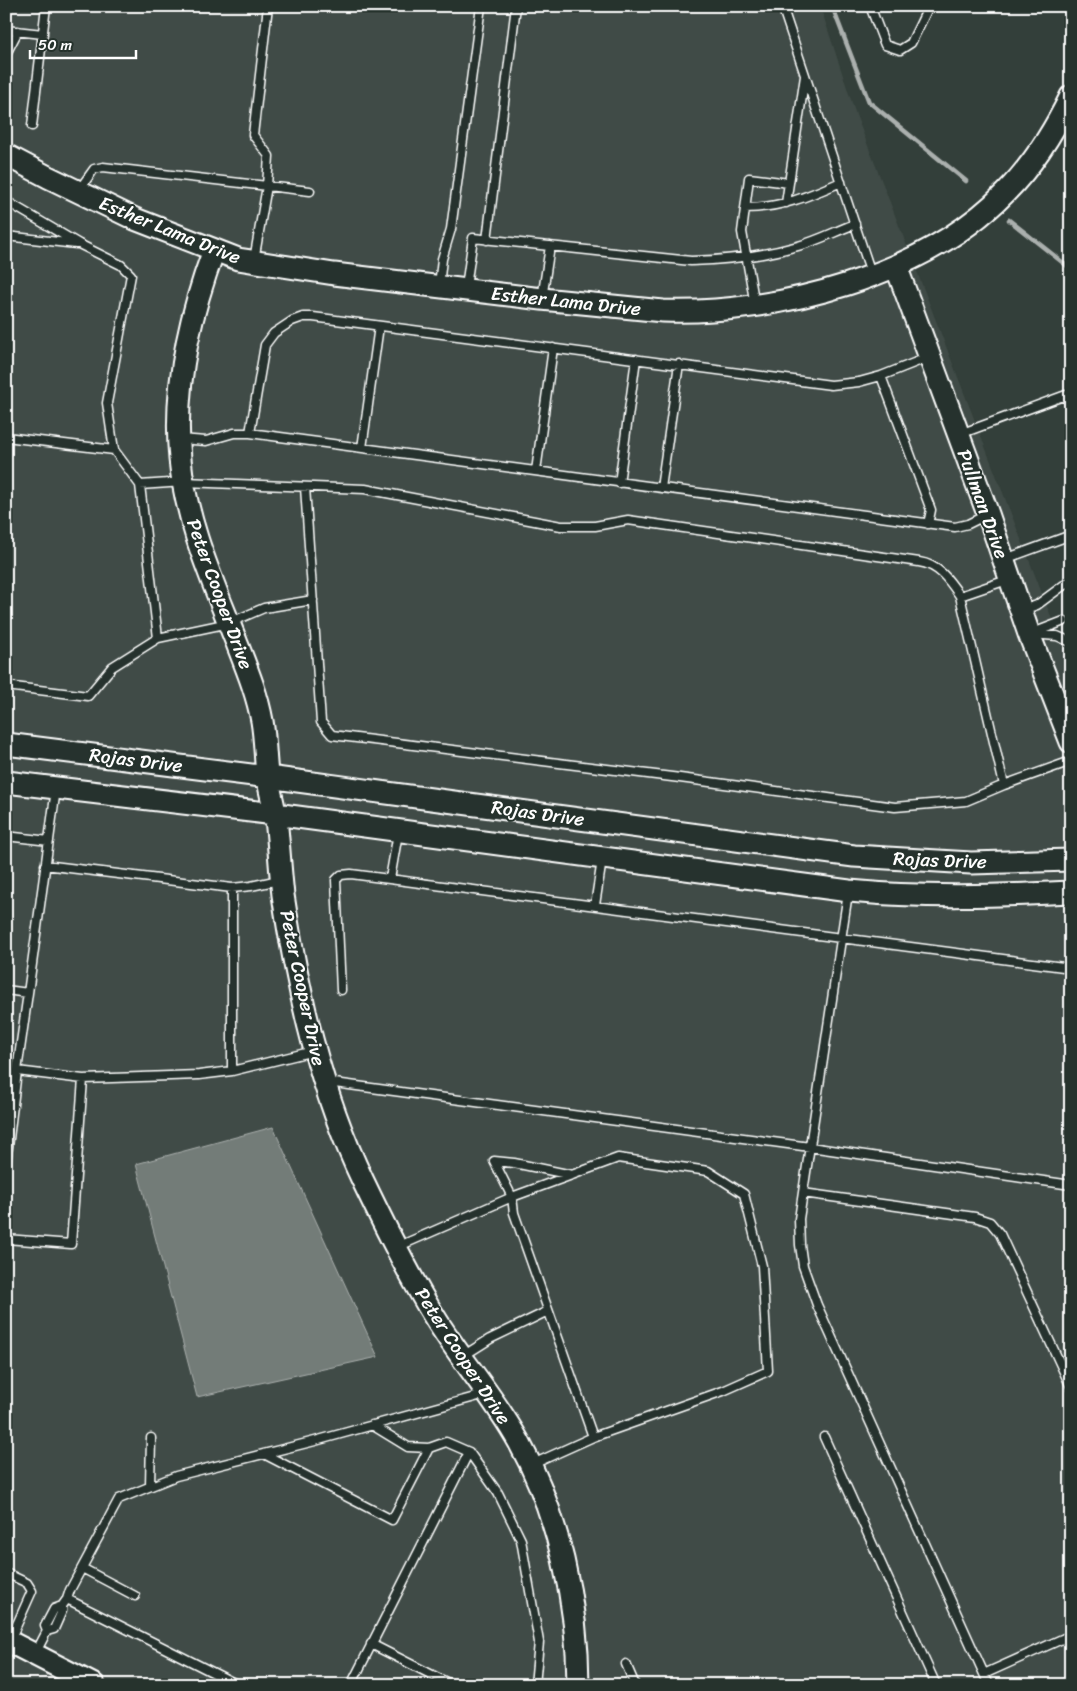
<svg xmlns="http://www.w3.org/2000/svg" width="1077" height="1691" font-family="Sriracha,sans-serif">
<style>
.built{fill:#404c47}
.water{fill:#737b78;stroke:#abb0ae}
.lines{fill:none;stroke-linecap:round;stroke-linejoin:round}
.stream{stroke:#abb0ae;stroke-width:4.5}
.lane-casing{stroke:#fff;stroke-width:11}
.secondary-casing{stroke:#fff;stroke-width:25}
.lane{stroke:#26332d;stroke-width:8}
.secondary{stroke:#26332d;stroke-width:21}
.labels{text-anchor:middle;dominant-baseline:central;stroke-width:4;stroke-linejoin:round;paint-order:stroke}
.street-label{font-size:19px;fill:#fff;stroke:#26332d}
</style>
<rect width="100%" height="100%" fill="#333f3a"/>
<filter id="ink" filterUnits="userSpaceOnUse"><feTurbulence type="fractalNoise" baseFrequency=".02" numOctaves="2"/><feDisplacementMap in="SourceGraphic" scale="10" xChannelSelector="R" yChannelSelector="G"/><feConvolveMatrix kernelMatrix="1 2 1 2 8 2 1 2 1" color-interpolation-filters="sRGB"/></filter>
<g filter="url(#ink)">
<path class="built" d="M 6,6 L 820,6 L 856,115 L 1071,668 L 1071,1685 L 6,1685 Z"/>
<path class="water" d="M 273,1127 L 378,1357 L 197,1397 L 136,1164 Z"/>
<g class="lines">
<path class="stream" d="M 832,6 L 869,102 L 966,181
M 1009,220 L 1071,269"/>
<defs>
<path id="lane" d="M 782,6 L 871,273
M 870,6 L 885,45 L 900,50 L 911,43 L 929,6
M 6,18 L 8,6
M 6,30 L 43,34
M 6,54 L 18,31
M 32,126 L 46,6
M 79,190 L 94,169 L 103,167 L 310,191
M 6,201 L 79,244 L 121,265 L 131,275 L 107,403 L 114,450 L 140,485
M 786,203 L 805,76
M 745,208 C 781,208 809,196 841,182
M 6,236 L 76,244
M 487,240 L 516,6
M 254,260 L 267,186 L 269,156 L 253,135 L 268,6
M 439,286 L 442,259 L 451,229 L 481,6
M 466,287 L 473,238 L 691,261 C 727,260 763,256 798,246 C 817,241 836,231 855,224
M 542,299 L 550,246
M 755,305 L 742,232 L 749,178 L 789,183
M 881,376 L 931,510 L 928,524
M 250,433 L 265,345 L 274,333 L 292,321 L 303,317 L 313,317 L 831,385 L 859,382 L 881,376 L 929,357
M 960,434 L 1066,395 L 1071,407
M 6,437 L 114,450
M 180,439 L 206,441 L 234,433 L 250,433 L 955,527 L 968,524 L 986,515
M 362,448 L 379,326
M 536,471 L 553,348
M 619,483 L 636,359
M 305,487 L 321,722 L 332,735 L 680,778 L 895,807 L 966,801 L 1004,785
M 661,488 L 679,364
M 1005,559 L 1071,535
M 1010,579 L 960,596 L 1004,785 L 1071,761
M 1023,610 L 1037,605 L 1064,585 L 1071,582
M 1033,633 L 1064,621
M 1031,634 L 1057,636 L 1071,642
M 158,638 L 140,485 L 184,482 L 365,489 L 561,526 L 595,526 L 628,520 L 919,562 C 939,565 949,580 960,596
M 6,686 L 88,696 L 112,667 L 158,638 L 229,623 L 264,608 L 313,600
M 6,836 L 49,841
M 45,865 L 232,888 L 251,886 L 279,880
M 390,879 L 398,833
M 232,888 L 232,1071 L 314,1051
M 848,893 L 799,1219 L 800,1245 L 803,1266 L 817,1305 L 989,1685
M 595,905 L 602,860
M 6,990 L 28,993 L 56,789
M 341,990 L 336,880 L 341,875 L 351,874 L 1071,968
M 17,1071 L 28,993
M 327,1082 L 810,1147 L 1071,1185
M 618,1158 L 708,1171 L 744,1194 L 762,1266 L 768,1371 L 723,1391 L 593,1437 L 514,1213 L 512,1197 Z
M 6,1164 L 17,1071 L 83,1079 L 199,1075 L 232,1071
M 803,1193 L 975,1217 L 990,1222 L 1000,1234 L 1071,1387
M 6,1239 L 71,1244 L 83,1079
M 397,1247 L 512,1197 L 494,1161 L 514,1163 L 572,1175
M 463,1356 L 490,1339 L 548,1311
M 372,1425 L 408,1447 L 429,1448 L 446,1442 L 469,1452 L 498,1493 L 521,1540 L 539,1642 L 535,1685
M 824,1437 L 936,1685
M 264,1454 L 392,1520 L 429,1448
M 533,1464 L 593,1437
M 150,1486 L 151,1438
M 82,1568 L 135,1596
M 6,1573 L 27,1583 L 32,1591 L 10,1640
M 62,1606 L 62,1611 L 54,1629 L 47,1631 L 45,1626 L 54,1609 L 62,1606 L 67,1599
M 371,1644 L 452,1685
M 35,1654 L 47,1631
M 626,1664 L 635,1685
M 984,1674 L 1071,1635
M 238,1685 L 67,1599 L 70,1590 L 119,1499 L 176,1476 L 315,1441 L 486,1394
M 351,1685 L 469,1452"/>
<path id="secondary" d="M 6,155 L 48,177 L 135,219 L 238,259 L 334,274 L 542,299 L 663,311 C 776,315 924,276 1005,193 C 1033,165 1054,131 1071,96
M 214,250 C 189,317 173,387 180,459 C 186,523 213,582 236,641 C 246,667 257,693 262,721 C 265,738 265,756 267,774 C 269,789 274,804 276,819 C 279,844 280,870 283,895 C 298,993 320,1091 363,1181 C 385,1227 407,1272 434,1316 C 460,1359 495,1398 519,1442 C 558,1513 578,1604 578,1685
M 896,266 L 988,514 L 1029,634 L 1071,742
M 6,744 L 268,777 L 854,856 L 971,863 L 1071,860
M 6,782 L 275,814 L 849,891 C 923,898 997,896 1071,892
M 6,1640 L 94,1685"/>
</defs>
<use href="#lane" class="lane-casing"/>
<use href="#secondary" class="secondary-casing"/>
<use href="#lane" class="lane"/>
<use href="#secondary" class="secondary"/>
</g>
</g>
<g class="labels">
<g class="street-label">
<text transform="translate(170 230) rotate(22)">Esther Lama Drive</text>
<text transform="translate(566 301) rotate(6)">Esther Lama Drive</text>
<text transform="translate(983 504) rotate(70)">Pullman Drive</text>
<text transform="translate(220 594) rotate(70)">Peter Cooper Drive</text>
<text transform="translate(136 760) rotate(7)">Rojas Drive</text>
<text transform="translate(538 813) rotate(8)">Rojas Drive</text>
<text transform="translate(940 860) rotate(2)">Rojas Drive</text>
<text transform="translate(303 988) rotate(78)">Peter Cooper Drive</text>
<text transform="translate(463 1356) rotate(57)">Peter Cooper Drive</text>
</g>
</g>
<rect width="1077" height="1691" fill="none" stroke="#26332d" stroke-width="25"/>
<rect x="12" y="12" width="1052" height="1666" fill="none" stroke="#fff" stroke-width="2" filter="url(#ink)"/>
<path d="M30 50v8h106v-8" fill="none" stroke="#ffffff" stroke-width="2.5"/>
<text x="38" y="50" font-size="15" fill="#ffffff" stroke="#26332d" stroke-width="4" paint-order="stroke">50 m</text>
</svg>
